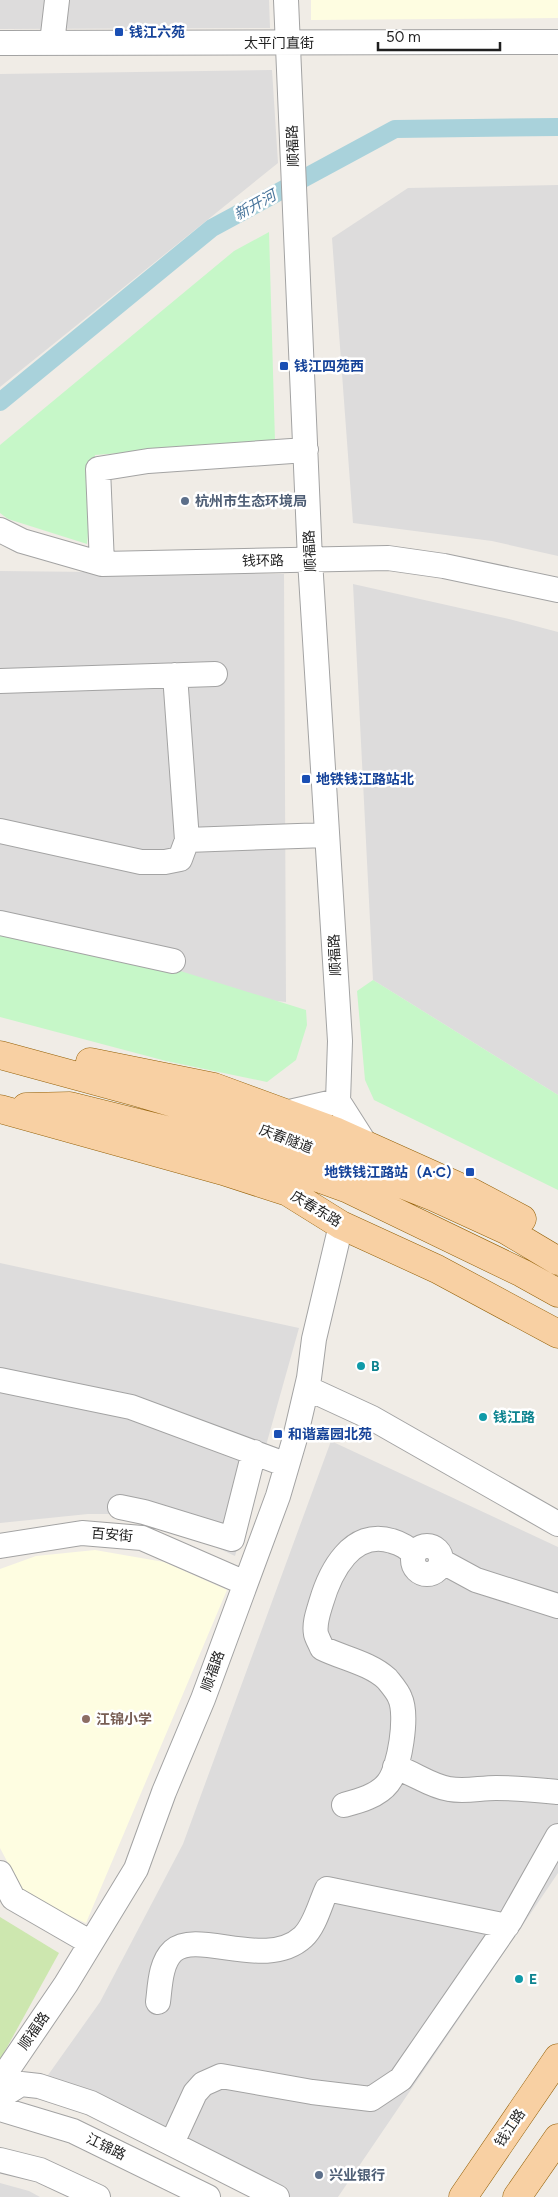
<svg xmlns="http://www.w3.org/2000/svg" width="558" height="2197" font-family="Figtree,'Noto Sans SC',sans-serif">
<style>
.residential{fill:#dddcdc}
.education{fill:#fefde1}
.grass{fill:#cde7af}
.park{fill:#c6f7c8}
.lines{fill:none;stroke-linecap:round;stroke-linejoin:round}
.canal{stroke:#a9d2db;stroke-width:18}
.minor-casing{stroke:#a3a3a3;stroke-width:26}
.major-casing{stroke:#946007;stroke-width:29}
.minor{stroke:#fff;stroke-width:24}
.major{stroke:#f8d0a3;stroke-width:28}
.transit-dot{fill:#1a4fb4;stroke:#fff;stroke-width:2}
.service-dot{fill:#5c6f8a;stroke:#fff;stroke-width:2}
.culture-dot{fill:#0f9aa8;stroke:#fff;stroke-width:2}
.education-dot{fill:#8d6e63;stroke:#fff;stroke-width:2}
.labels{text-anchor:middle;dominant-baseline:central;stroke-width:5;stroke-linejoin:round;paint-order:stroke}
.transit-label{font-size:14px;font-weight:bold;fill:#164399;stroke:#fff;text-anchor:start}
.street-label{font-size:14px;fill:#1f1f1f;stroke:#fff}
.service-label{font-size:14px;font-weight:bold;fill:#4e5e75;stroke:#fff;text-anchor:start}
.culture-label{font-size:14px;font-weight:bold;fill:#0d838f;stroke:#fff;text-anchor:start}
.education-label{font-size:14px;font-weight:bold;fill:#785e54;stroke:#fff;text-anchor:start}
.water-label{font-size:15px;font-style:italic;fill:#4a769c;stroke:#fff}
</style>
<rect width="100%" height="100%" fill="#f0ece6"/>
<path class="residential" d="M 0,0 L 269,0 L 270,28 L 0,29 Z
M 272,70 L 278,163 L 0,387 L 0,74 Z
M 558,185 L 558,556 L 492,541 L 353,523 L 332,238 L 408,188 Z
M 0,571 L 284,574 L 286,1002 L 102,982 L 0,954 Z
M 353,584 L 509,619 L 558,632 L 558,1095 L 373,980 Z
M 0,1263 L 299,1328 L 235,1556 L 145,1514 L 88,1514 L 0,1523 Z
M 331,1441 L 558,1547 L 558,1873 L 338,2197 L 269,2197 L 36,2092 L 100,2002 L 183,1844 Z
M 0,2183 L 29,2191 L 40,2197 L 0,2197 Z"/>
<path class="education" d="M 311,0 L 558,0 L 558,18 L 311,20 Z
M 95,1550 L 164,1562 L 227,1590 L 86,1923 L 26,1897 L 0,1848 L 0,1569 L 36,1556 Z"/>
<path class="grass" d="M 0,1917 L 59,1953 L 0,2060 Z"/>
<path class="park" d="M 269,232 L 275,441 L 95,455 L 87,544 L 8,519 L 0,513 L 0,445 L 234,251 Z
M 0,934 L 161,965 L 306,1010 L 307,1025 L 296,1060 L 267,1082 L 166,1061 L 0,1017 Z
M 373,980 L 558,1095 L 558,1190 L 374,1100 L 365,1080 L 357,991 Z"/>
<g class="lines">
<path class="canal" d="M 0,402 L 212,228 L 395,129 L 558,127"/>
<defs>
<path id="minor" d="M 286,0 L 310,560 L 340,1041 L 338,1101
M 0,43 L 558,42
M 52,43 L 57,0
M 0,530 L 22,541 L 102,564 L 388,558 L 444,566 L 558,590
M 102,564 L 98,469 L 148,461 L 306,450
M 0,681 L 215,674
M 0,831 L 141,862 L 165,862 L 180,859 L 187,840 L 175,675
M 187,840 L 327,835
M 0,923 L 173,961
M 338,1101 L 366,1145
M 285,1113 L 338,1101
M 0,1380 L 131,1407 L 287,1465
M 307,1388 L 372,1418 L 558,1524
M 120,1507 L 144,1512 L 232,1539 L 254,1452
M 0,1546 L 82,1533 L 142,1538 L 245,1583
M413 1560a14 14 0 1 1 28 0a14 14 0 1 1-28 0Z
M 441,1561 L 476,1580 L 558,1606
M 395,1767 C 414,1773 430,1786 449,1789 C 465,1792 480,1788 496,1788 C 517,1788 537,1790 558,1792
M 344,1805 C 359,1801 378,1796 388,1783 C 400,1768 408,1715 400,1698 C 398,1692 391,1684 387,1679 C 370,1663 342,1658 322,1648 C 320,1643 317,1638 316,1634 C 314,1624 318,1613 321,1603 C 330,1572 352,1528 392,1541 C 402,1544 407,1547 414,1554
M 0,1873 L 13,1898 L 91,1943
M 158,2002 C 160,1987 160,1963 173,1951 C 198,1929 266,1971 303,1937 C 315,1926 320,1904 327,1889 L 507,1926
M 0,2081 L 66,1984 L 136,1869 L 164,1792 L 203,1699 L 278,1496 L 295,1438 L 309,1378 L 314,1339 L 341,1225
M 0,2097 L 21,2084 L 39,2086 L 91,2103 L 277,2197
M 0,2109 L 73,2131 L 208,2197
M 172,2143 L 195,2093 L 203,2084 L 221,2076 L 312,2092 L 371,2099 L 401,2079 L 510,1921 L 558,1836
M 0,2160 L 40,2170 L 98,2197"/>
<path id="major" d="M 0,1055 L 136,1092 L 266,1130 L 434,1197 L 506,1230 L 558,1261
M 90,1062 L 214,1087 L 337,1132 L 473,1193 L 522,1219
M 26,1107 L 70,1106 L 227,1145 L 346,1188 L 522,1273 L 558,1293
M 0,1109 L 223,1171 L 288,1192 L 341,1225 L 437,1269 L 558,1334
M 463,2197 L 558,2058
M 517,2197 L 558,2138"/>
</defs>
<use href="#minor" class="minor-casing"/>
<use href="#major" class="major-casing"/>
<use href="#minor" class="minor"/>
<use href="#major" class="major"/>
</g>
<g class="transit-dot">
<rect x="114" y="27" width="10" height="10" rx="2.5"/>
<rect x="279" y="361" width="10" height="10" rx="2.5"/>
<rect x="301" y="774" width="10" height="10" rx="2.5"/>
<rect x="465" y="1167" width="10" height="10" rx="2.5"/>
<rect x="273" y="1429" width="10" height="10" rx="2.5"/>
</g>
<g class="service-dot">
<circle cx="185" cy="501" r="5"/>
<circle cx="319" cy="2175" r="5"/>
</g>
<g class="culture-dot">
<circle cx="361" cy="1366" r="5"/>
<circle cx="483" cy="1417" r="5"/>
<circle cx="519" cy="1979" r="5"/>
</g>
<circle class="education-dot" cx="86" cy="1719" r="5"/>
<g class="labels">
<g class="transit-label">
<text x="129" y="32">钱江六苑</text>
<text x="294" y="366">钱江四苑西</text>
<text x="316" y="779">地铁钱江路站北</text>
<text x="460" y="1172" text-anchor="end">地铁钱江路站（A·C）</text>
<text x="288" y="1434">和谐嘉园北苑</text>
</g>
<g class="street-label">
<text x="279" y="43">太平门直街</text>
<text transform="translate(293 146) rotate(-92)">顺福路</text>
<text transform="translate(310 551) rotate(-93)">顺福路</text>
<text transform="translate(263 561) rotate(-1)">钱环路</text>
<text transform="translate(335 955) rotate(-93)">顺福路</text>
<text transform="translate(286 1139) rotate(21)">庆春隧道</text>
<text transform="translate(316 1209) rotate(31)">庆春东路</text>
<text transform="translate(112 1535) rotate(5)">百安街</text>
<text transform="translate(213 1671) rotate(-70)">顺福路</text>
<text transform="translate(34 2031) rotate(-55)">顺福路</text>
<text transform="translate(510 2128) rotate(-56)">钱江路</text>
<text transform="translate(106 2147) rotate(26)">江锦路</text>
</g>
<g class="service-label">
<text x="195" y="501">杭州市生态环境局</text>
<text x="329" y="2175">兴业银行</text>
</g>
<g class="culture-label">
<text x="371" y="1366">B</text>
<text x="493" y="1417">钱江路</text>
<text x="529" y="1979">E</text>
</g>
<g class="education-label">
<text x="96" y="1719">江锦小学</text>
</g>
<g class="water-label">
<text transform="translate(255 205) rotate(-29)">新开河</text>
</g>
</g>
<path d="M378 42v8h122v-8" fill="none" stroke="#1f1f1f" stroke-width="2.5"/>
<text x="386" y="42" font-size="15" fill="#1f1f1f" stroke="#ffffff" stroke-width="4" paint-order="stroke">50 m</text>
</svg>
